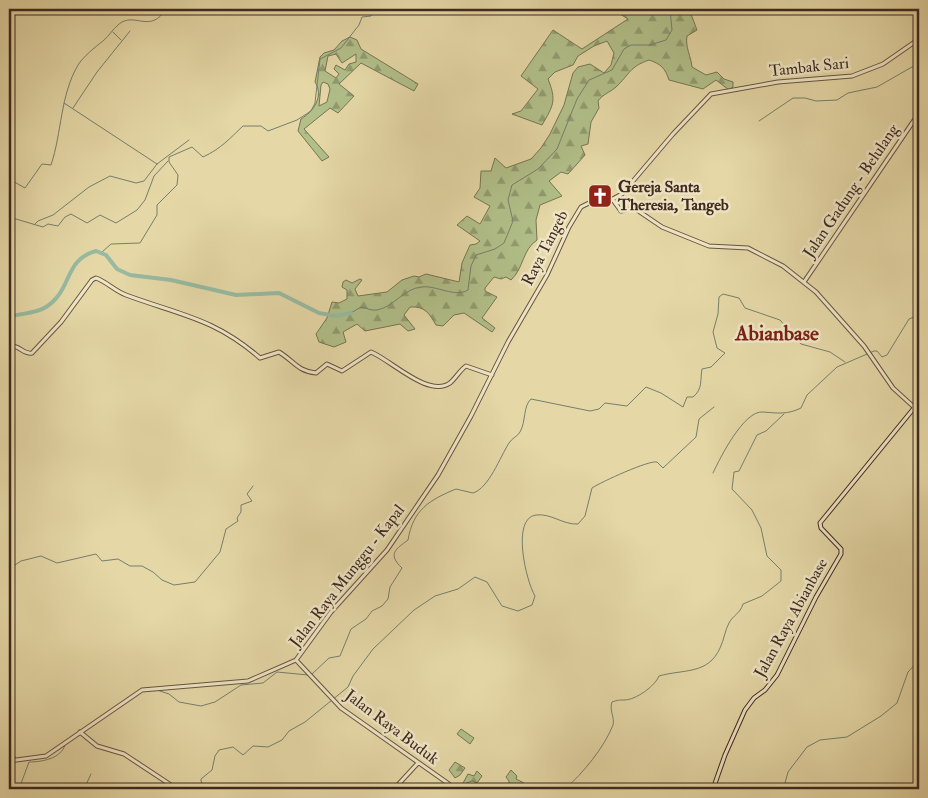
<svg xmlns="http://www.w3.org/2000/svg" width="928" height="798" font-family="'IM FELL Double Pica',serif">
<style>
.forest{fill:url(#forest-firs);stroke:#787454;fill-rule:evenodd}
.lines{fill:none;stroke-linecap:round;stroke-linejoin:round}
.stream{stroke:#74806d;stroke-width:1}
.river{stroke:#97baa1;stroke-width:4}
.tertiary-casing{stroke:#685440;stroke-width:5}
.secondary-casing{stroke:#3f281e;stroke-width:5}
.tertiary{stroke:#eee5c5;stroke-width:3}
.secondary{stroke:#eee5c5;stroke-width:3}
.labels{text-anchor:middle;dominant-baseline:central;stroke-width:5;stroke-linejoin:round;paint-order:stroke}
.street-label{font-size:16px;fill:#3f281e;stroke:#eee5c5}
.poi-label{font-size:16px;font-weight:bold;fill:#3f281e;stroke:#eee5c5;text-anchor:start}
.district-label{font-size:21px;font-weight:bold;fill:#7a1f14;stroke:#eee5c5}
</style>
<defs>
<pattern id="forest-firs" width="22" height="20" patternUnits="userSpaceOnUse" patternTransform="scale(1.25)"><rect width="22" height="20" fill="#b1bf89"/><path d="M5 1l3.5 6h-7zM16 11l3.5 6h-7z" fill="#919b6f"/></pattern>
</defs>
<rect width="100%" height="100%" fill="#e5d7a6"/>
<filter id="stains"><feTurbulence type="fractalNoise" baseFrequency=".004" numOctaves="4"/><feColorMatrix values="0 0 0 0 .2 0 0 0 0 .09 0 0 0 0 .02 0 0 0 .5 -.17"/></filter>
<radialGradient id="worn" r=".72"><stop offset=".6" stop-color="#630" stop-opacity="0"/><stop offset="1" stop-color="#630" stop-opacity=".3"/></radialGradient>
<path class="forest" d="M 612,9 L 689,9 L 697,30 L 687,36 C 685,47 691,56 692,67 L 706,75 L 717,72 L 724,79 L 733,82 L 733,87 L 729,90 L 716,80 L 703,89 L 669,80 C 665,68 661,64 649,60 C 629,67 630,74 616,87 C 609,93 603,94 598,101 L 599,108 L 591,122 L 588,144 L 581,146 L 585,155 L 568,174 L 561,172 L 549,181 L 562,196 L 540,205 L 536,220 L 537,240 C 522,250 524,268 511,280 L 506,277 L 501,279 L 494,277 L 485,288 L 485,291 L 497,297 L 482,318 L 495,328 L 492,332 L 464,313 L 454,315 L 443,326 L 436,325 C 429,313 425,306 410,307 L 404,315 L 415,329 L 408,331 L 400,324 L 365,331 L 357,324 L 343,332 L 346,342 L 334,347 L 319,342 L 316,334 L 327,318 L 332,302 L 339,303 L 347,299 L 347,290 L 342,287 L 343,282 L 346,280 L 352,283 L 360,279 L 362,280 L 355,289 L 358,296 L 387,292 L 402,280 L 414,276 L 419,277 L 426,274 L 459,282 L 462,263 L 470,245 L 476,244 L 480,241 L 457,225 L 467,216 L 480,224 L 490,206 L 474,197 L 480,188 L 481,171 L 491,171 L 495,158 L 506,168 L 531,159 L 541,148 L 550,134 L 564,105 L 573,73 L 578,67 L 590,64 L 604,73 L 611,65 L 614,53 L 607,41 L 594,46 L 578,56 L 573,65 L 555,72 L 548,79 C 557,101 553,106 542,125 L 512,114 L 521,111 L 538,89 L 521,76 L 553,30 L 582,49 L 628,19 Z
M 350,37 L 357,40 L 361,49 L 418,84 L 414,91 L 361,63 L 339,84 L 354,96 L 338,113 L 330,108 L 304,129 L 329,157 L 322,161 L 298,131 L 301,119 C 314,111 324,96 315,82 L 320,57 L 324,53 L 334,50 L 342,41 ZM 336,54 L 342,63 L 356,54 L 356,62 L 349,64 L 345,70 L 336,65 L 334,69 L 339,74 L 336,78 L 325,71 L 328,56 ZM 323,82 L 328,84 L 330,89 L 327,102 L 319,106 L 321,85 Z
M 461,729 L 474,738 L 470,744 L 457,734 Z
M 455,762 L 465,768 L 460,775 L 455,778 L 449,770 Z
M 511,770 L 517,776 L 516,779 L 524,783 L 520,789 L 509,789 L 509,781 L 506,777 Z
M 477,771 L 482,776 L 477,783 L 472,781 L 462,785 L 468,774 L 474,776 Z"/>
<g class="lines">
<path class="stream" d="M 113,32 L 121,40
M 64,103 L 157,164
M 73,108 L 97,72 L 130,31
M 759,121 L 793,98 L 805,98 L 816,101 L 837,100 L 848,93 L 877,87 L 919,63
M 9,179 L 25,188 L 42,164 L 51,165 C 62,132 60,96 78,65 C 83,57 95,47 103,41 C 109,36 115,26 122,22 C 137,14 151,33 166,9
M 9,217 L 43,227 L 48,224 L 58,226 L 65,217 L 71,214 L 87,223 L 100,215 L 116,223 L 137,210 L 145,200 L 154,176 L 168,161
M 34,225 L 38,221 L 53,215 L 89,187 L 110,176 L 136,183 L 144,181 L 157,164 L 189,140
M 102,252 L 111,244 L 140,243 L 157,215 L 157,205 L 177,185 L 178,175 L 169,162 L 169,157 L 192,147 L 203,157 C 222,148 229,139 243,126 L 261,126 L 268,131 L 297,120 L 311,111 L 315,103 L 320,59 L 341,48 L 359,25 L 362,17 L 371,16 L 374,9
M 351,313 L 361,307 C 367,308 371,311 377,310 C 394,307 404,288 422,287 C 436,285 455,298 468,290 L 471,266 L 476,255 L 495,249 L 504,243 L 513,221 L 508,200 L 512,185 L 538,169 L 557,149 L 577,99 L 589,80 L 612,70 L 624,49 L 631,45 L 650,45 L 666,40 L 672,30 L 670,9
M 713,473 C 720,458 744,410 763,412 C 777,413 787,415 801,408 L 807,395 L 837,367 L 874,351 L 877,351 L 882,357 L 887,355 L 909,319 L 914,317 L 919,320
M 9,569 L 21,561 L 41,556 L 57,563 L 96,554 L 102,561 L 118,559 L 130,566 L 142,566 L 153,572 L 162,580 L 174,585 L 195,582 L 220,552 L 226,529 L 238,521 L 237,518 L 241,512 L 241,505 L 252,501 L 247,494 L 253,486
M 312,674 L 329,658 L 340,656 L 351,629 L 366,619 L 372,611 L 382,606 L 388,599 L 390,587 L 402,568 C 387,554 396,549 408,540 C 413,510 429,500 456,489 L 473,493 C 489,488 500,457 509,443 C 512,438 518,436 520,432 C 526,422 523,406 531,399 L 590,411 L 599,409 L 605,403 L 627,406 L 646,387 L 661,393 L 683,407 L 687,397 L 693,397 C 703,389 700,380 702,369 L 711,367 L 725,353 L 717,348 L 713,332 L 718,314 L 719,297 L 723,294 L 739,298 L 745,308 L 780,320 L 801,344 L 830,352 L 845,362
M 157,690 L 169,694 L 179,702 L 201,706 L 215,702 L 241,685 L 263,683 L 277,672 L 308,675
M 19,789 L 29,762 C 41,762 61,759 65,745
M 84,789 L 91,774
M 202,789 L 201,779 L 212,770 L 215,756 L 219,750 L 233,747 L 243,755 L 253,746 L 268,747 L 282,740 L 289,731 L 305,722 L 348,687 L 353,676 L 373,649 L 414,610 L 435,596 L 458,589 L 475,577 L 487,582 L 502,606 L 518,611 L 532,605 L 535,596 C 526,581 511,518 536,515 C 551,513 563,525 578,524 L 585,516 L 592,488 C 601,482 649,460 657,462 L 663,468 L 696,437 L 699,419 L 714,407
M 565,789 C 583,773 604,748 613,725 C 615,718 609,710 612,702 C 618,700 619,700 624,700 C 636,700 655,686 659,676 C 683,669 708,675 720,648 C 724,640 725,630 729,623 C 733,615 740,614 743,604 L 762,596 L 781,581 L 781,570 L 767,556 L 761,528 L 752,510 L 732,489 L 734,472 L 739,471 L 757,435 L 766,431 L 784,414
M 787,789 L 785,783 L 788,772 L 807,747 L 820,740 L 847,737 L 881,716 L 897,703 L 908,672 L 919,660"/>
<path class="river" d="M 9,317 C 21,313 35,314 46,307 C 73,290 63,260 96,251 L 106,255 L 117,269 L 130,275 L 171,280 L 236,295 L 279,293 L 319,313 L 336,316 L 351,313"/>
<defs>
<path id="tertiary" d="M 613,200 L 621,211 L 634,208 L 662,227 L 709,246 L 748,248 L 783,266 L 816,292 L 864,346 L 893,388 L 915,408
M 804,282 L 919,113
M 9,346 C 18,344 24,355 32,353 L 61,322 L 92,280 L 96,278 C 107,282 115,291 126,295 C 180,315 214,318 260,358 L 279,352 C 294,361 297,371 316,373 L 327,364 L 342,371 L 371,352 C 391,360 428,398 450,383 C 456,378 460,370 466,366 L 492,375
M 296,660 L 341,708 L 456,789
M 80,732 L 97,746 L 124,754 L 177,789
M 9,755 L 14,759
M 9,761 L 46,756 L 142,690 L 248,681 L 296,660 L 331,612 L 387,550 L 438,475 L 471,416 L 508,342 L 547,275 L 569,227 L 581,207 L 589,203 L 607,202 L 622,194 L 673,134 L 711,94 L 778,82 L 852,76 L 883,64 L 919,39
M 299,789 L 302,787 L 305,789
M 394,789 L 418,763"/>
<path id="secondary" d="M 713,789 L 725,755 L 745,710 L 754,698 L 765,690 L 777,675 L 816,597 L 841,554 L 841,549 L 821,528 L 820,523 L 919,402"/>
</defs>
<use href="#tertiary" class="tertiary-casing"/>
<use href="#secondary" class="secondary-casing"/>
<use href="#tertiary" class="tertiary"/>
<use href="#secondary" class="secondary"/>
</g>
<defs>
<symbol id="church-square" viewBox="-11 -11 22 22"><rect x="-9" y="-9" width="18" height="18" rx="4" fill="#8f2418" stroke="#eee5c5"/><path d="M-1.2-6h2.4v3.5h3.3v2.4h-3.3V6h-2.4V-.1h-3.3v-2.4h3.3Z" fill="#fff"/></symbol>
</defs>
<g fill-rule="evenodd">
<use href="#church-square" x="586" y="182" width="28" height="28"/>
</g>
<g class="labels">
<g class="street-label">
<text transform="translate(809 67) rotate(-6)">Tambak Sari</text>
<text transform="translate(851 191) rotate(-56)">Jalan Gadung - Belulang</text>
<text transform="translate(545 248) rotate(-63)">Raya Tangeb</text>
<text transform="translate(347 576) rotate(-52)">Jalan Raya Munggu - Kapal</text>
<text transform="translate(791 618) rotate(-61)">Jalan Raya Abianbase</text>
<text transform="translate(392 727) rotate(37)">Jalan Raya Buduk</text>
</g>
<g class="poi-label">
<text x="618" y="187">Gereja Santa<tspan x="618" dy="18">Theresia, Tangeb</tspan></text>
</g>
<g class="district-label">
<text x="777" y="333">Abianbase</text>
</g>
</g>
<rect width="928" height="798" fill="none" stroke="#e5d7a6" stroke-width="30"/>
<rect x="10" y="10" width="908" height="778" fill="none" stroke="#3f281e" stroke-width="2.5"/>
<rect x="15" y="15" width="898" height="768" fill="none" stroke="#3f281e"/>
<rect width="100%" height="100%" filter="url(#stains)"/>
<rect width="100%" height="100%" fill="url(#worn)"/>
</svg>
